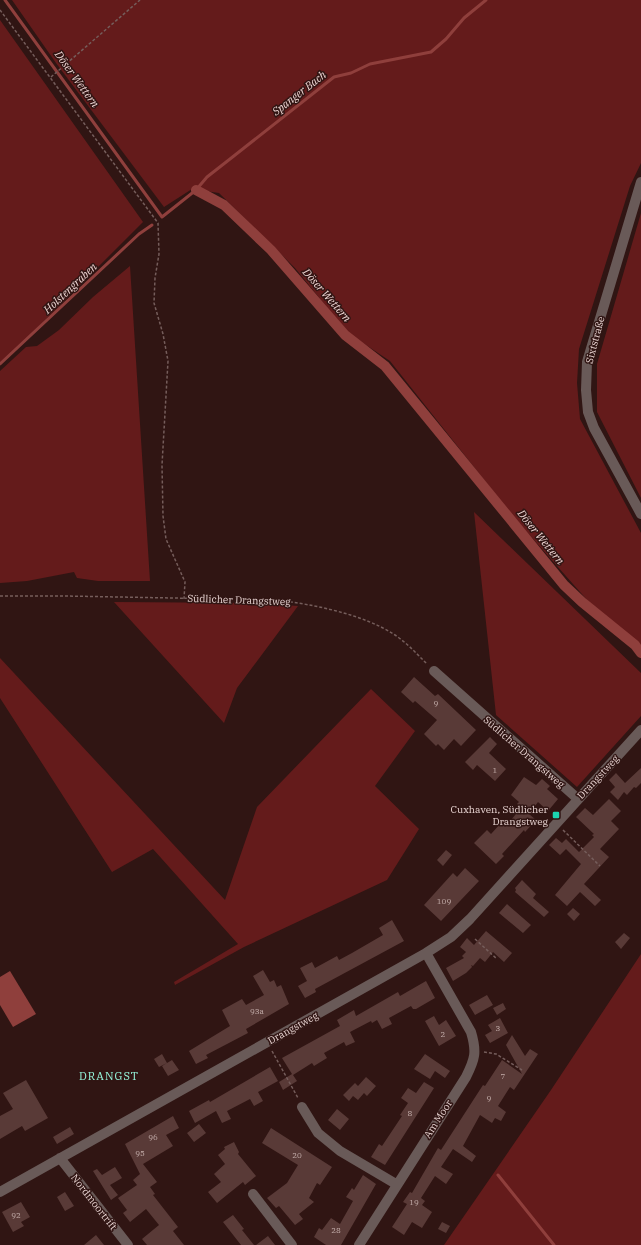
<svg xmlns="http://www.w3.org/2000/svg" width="641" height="1245" font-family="'IBM Plex Serif',serif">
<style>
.green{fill:#641b1b}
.water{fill:#8f3f3c}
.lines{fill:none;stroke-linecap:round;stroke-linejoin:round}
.stream{stroke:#8f3f3c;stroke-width:3}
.canal{stroke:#8f3f3c;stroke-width:10}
.building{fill:#593a37}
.path{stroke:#755d5b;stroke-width:1.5;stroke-dasharray:3 2;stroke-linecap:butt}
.minor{stroke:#695a58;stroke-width:10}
.poi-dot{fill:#1cd5b1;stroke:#301513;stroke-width:1.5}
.labels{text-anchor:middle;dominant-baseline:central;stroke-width:3;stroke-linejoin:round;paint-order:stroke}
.number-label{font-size:8px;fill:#c4aeab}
.street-label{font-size:10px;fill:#e8d4d2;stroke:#301513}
.poi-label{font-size:10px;fill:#e8d4d2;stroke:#301513;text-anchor:end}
.water-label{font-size:11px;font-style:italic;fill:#f0d7d5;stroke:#301513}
.neighbourhood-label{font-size:11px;letter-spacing:1px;fill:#97f8de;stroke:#301513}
</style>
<rect width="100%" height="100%" fill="#301513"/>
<path class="green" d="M 12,0 L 641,0 L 641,163 L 630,186 L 579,349 L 577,383 L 580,419 L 641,533 L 641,645 L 588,601 L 512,515 L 390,361 L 348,333 L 295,268 L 219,193 L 192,189 L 164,207 L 56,63 Z
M 0,20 L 143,222 L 20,345 L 0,363 Z
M 641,213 L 641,498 L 597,412 L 597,364 Z
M 130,266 L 150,581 L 98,581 L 77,578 L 74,572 L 27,581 L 0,583 L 0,371 L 26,347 L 37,346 L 59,330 L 93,297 Z
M 474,512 L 641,673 L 641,716 L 577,787 L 496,715 Z
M 114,602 L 253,603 L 298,606 L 237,688 L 224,723 Z
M 0,658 L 225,900 L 257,807 L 371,689 L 415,731 L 375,786 L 419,829 L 387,880 L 244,947 L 175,985 L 174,982 L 238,944 L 153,849 L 112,872 L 0,698 Z
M 641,954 L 641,1245 L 444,1245 L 551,1090 Z"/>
<path class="water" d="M 10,971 L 36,1014 L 13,1027 L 0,1005 L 0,977 Z"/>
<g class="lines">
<path class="stream" d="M 5,0 L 162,217 L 196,190 L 207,177 L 230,159 L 334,77 L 351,73 L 370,64 L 431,52 L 446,39 L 464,18 L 486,0
M 0,364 L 139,234 L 152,225
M 498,1175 L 554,1245"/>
<path class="canal" d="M 196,190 L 224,205 L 271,250 L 345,335 L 385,366 L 564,585 L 582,602 L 635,645 L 641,653"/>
</g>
<path class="building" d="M 414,677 L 435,696 L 438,694 L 476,730 L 461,746 L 454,739 L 444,750 L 438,744 L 436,746 L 424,734 L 437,720 L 415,701 L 413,703 L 401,692 Z
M 490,737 L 497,744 L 489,753 L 506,769 L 495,781 L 477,765 L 473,770 L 465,762 Z
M 641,768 L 641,783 L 636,788 L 634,787 L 627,795 L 624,792 L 618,800 L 610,792 L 615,787 L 609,780 L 616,773 L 625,783 Z
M 524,777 L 536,785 L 542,779 L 550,786 L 547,789 L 558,799 L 548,811 L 538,802 L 529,814 L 536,820 L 525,832 L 524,830 L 502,854 L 504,856 L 496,864 L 474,843 L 487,830 L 491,834 L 501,823 L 505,827 L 521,808 L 517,804 L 519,802 L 511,795 Z
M 609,799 L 621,811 L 611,821 L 619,829 L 600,849 L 609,857 L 584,884 L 601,900 L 595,906 L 580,892 L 567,906 L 555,895 L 581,864 L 566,849 L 560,855 L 549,845 L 556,838 L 562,843 L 566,839 L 579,852 L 594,837 L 592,835 L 594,834 L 576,817 L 585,808 L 593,815 Z
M 446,850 L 452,855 L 443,866 L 437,860 Z
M 465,868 L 479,881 L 441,921 L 424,905 L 453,873 L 457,877 Z
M 522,880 L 536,894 L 533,898 L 549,912 L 544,917 L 515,892 L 516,890 L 515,888 Z
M 507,904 L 531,925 L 523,933 L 499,913 Z
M 573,908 L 580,914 L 574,921 L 567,914 Z
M 392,920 L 404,941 L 315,989 L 316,992 L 305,998 L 298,986 L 307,981 L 300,968 L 312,962 L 315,968 L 337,956 L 339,960 L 352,953 L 383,935 L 379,928 Z
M 486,931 L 512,953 L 504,962 L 493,952 L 485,962 L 480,958 L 473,966 L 471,965 L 472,967 L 466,973 L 453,981 L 446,968 L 464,958 L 462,956 L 466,952 L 460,947 L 467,938 L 474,945 Z
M 624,933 L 630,938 L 621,949 L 615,942 Z
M 263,970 L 270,982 L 274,980 L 277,987 L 281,985 L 289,1004 L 246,1029 L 248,1033 L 206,1055 L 208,1058 L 196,1064 L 189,1051 L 230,1026 L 222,1010 L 242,999 L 246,1005 L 264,995 L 253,976 Z
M 426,981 L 435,998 L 416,1009 L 413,1009 L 411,1006 L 389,1018 L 392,1024 L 382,1029 L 377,1020 L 372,1023 L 371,1021 L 350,1032 L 355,1042 L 346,1046 L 344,1042 L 324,1053 L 327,1058 L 314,1066 L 312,1063 L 293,1075 L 297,1081 L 283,1090 L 279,1082 L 292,1074 L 282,1058 L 340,1026 L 337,1020 L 354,1010 L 356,1016 L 398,992 L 400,996 Z
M 487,995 L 493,1005 L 475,1015 L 469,1005 Z
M 503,1003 L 506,1009 L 497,1015 L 493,1008 Z
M 434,1016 L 439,1025 L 446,1020 L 456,1036 L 439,1046 L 425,1021 Z
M 500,1018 L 508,1033 L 490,1043 L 485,1035 L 492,1031 L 488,1025 Z
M 512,1035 L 525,1056 L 530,1049 L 538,1054 L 514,1090 L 510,1087 L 498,1106 L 506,1112 L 501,1121 L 495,1118 L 492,1123 L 480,1115 L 463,1146 L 476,1156 L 472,1162 L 453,1149 L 441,1167 L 453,1174 L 446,1184 L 435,1176 L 421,1198 L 425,1201 L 422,1205 L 432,1212 L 422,1228 L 412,1222 L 404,1235 L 392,1227 L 407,1204 L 403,1202 L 410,1192 L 412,1193 L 438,1148 L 441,1150 L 483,1085 L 485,1086 L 502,1060 L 522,1074 L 506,1045 Z
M 162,1054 L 167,1063 L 159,1067 L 154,1059 Z
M 425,1054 L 450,1071 L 445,1078 L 435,1071 L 430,1079 L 414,1069 Z
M 172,1060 L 179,1070 L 168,1076 L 162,1066 Z
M 270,1067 L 278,1081 L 258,1092 L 263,1101 L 254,1106 L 250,1099 L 227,1111 L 231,1119 L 222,1123 L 216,1111 L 195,1123 L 189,1111 L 209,1100 L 210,1102 Z
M 366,1077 L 376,1086 L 367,1096 L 364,1093 L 358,1100 L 353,1096 L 349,1101 L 343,1095 L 355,1083 L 358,1086 Z
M 26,1080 L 48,1118 L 25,1131 L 22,1126 L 0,1139 L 0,1116 L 13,1109 L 3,1093 Z
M 424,1082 L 434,1088 L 385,1165 L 371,1157 L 379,1144 L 382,1146 L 402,1116 L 400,1115 L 408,1103 L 401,1098 L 408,1088 L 416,1093 Z
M 337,1109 L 349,1119 L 340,1130 L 328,1120 Z
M 173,1116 L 179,1128 L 166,1135 L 173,1146 L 143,1164 L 157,1182 L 150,1187 L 155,1194 L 153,1195 L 178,1227 L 173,1231 L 184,1245 L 147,1245 L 142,1239 L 159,1225 L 146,1209 L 130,1222 L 123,1213 L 127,1210 L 118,1198 L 137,1185 L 133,1180 L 140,1174 L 125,1144 Z
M 199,1124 L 206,1133 L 194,1142 L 187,1133 Z
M 70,1127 L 74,1134 L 57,1144 L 53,1137 Z
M 271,1128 L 332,1167 L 320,1185 L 317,1183 L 309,1198 L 314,1202 L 299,1214 L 303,1219 L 295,1225 L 279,1206 L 276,1208 L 267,1198 L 287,1183 L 298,1165 L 262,1143 Z
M 234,1142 L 239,1152 L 238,1154 L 256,1176 L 245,1185 L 243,1182 L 217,1203 L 208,1192 L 221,1182 L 214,1174 L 225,1164 L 218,1155 L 225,1149 L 224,1147 Z
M 115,1167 L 122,1178 L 110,1185 L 118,1195 L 111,1200 L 93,1171 L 97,1169 L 102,1175 Z
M 363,1175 L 376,1184 L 341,1245 L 326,1245 L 314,1237 L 319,1228 L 322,1230 L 331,1218 L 340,1224 L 353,1201 L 346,1197 L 352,1188 L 354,1190 Z
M 65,1192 L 74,1206 L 65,1211 L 57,1197 Z
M 21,1202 L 30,1217 L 21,1222 L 24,1226 L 13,1232 L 2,1212 Z
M 233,1215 L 244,1229 L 242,1230 L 254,1245 L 241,1245 L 223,1222 Z
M 442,1222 L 450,1226 L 446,1233 L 438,1229 Z
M 96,1235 L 104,1245 L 84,1245 Z
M 268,1236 L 275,1245 L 256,1245 Z"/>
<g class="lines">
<path class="path" d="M 0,10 L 158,223 L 159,254 L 155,278 L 154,303 L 163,334 L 168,361 L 162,465 L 163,516 L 166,539 L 185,582 L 184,599
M 51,77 L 140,0
M 0,596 L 66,596 L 278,600 C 315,605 363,614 395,635 C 407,643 417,654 427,664
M 563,830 L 600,866
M 475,939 L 497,959
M 272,1051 L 298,1098
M 484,1052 L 496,1054 L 522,1070"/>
<path class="minor" d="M 641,182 L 587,362 L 586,390 L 588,412 L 594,428 L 641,514
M 434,671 L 578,799
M 302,1107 L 318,1133 L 340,1151 L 396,1184
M 60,1158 L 128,1245
M 0,1192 L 426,953 L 451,937 L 470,919 L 641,730
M 253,1194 L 292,1245
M 359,1245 L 466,1077 C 475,1059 477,1052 471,1032 L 426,953"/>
</g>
<rect class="poi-dot" x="552" y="811" width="8" height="8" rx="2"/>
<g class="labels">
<g class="number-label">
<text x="436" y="703">9</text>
<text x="495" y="770">1</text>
<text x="444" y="901">109</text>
<text x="257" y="1011">93a</text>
<text x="498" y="1028">3</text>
<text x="443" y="1034">2</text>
<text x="503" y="1076">7</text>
<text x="489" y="1098">9</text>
<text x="410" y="1113">8</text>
<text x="153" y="1137">96</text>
<text x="140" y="1153">95</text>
<text x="297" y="1155">20</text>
<text x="414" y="1202">19</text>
<text x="16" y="1215">92</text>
<text x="336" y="1230">28</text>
</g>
<g class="street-label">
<text transform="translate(595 340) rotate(-75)">Sixtstraße</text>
<text transform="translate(239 600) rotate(2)">Südlicher Drangstweg</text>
<text transform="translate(524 752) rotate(41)">Südlicher Drangstweg</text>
<text transform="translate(598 777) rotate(-47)">Drangstweg</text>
<text transform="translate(293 1028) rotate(-29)">Drangstweg</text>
<text transform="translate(438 1119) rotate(-57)">Am Moor</text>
<text transform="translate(94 1202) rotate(52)">Nordmoortrift</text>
</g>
<g class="poi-label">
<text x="548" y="809">Cuxhaven, Südlicher<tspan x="548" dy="12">Drangstweg</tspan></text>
</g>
<g class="water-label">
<text transform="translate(77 79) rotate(54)">Döser Wettern</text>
<text transform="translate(299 93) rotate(-38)">Spanger Bach</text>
<text transform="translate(70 288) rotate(-43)">Holstengraben</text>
<text transform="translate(327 295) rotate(49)">Döser Wettern</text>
<text transform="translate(541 537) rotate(51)">Döser Wettern</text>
</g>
<g class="neighbourhood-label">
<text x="109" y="1076">DRANGST</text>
</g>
</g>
</svg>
